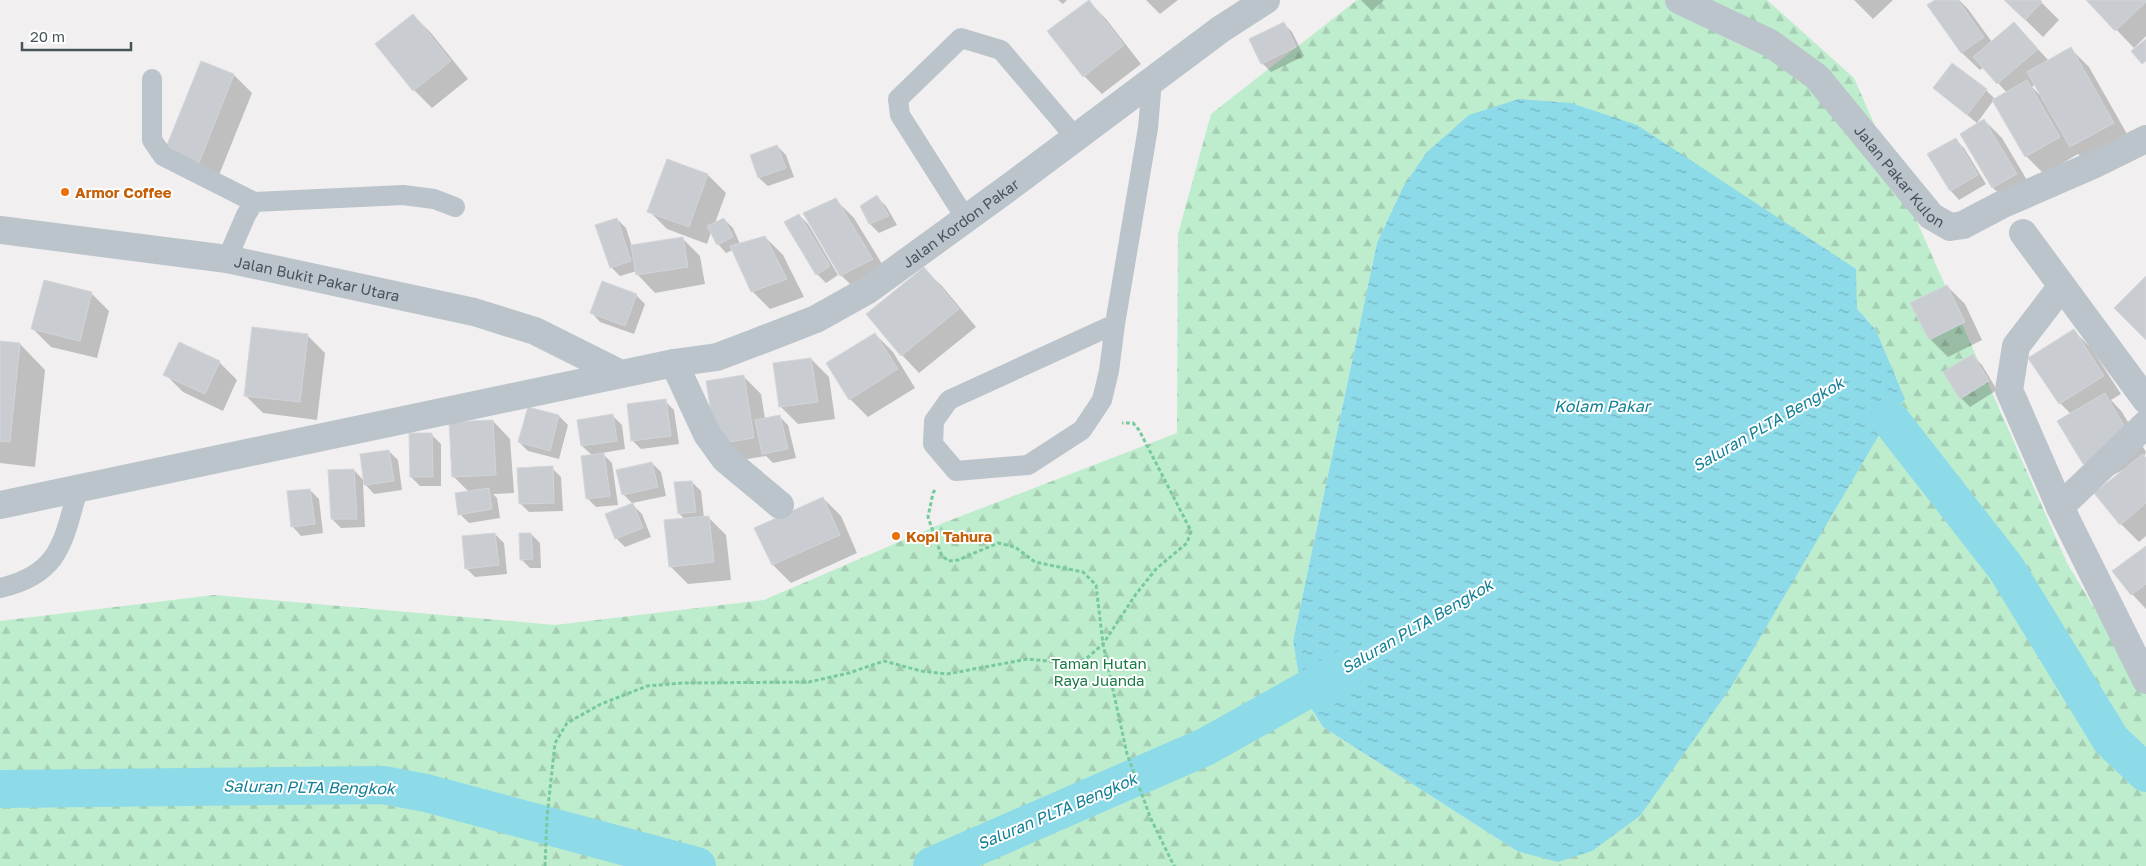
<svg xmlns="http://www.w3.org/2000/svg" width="2146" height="866" font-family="'Golos Text',sans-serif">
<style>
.forest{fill:url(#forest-firs);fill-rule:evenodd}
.water{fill:url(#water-ripples)}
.shadow{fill:#0003;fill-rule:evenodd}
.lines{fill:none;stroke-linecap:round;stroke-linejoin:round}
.canal{stroke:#8ddae9;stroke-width:38}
.building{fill:#c9ccd1;stroke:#d3d5da}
.path{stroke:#78ca9d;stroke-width:3;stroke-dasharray:4 2.5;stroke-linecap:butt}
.service{stroke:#bbc4cb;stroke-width:20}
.minor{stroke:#bbc4cb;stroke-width:28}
.food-dot{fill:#e8710a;stroke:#fff;stroke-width:2}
.labels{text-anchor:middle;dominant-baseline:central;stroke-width:4;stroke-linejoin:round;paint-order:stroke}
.street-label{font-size:15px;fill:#47535b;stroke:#fff}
.food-label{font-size:15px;font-weight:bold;fill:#c56008;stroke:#fff;text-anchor:start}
.park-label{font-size:15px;fill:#1a7a46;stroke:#fff}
.water-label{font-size:16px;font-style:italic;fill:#118095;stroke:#fff}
</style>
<defs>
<pattern id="forest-firs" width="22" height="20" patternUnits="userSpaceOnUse" patternTransform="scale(1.25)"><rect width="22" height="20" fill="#beedce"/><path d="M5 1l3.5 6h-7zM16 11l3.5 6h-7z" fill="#a5cdb3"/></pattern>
<pattern id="water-ripples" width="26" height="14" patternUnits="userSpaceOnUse" patternTransform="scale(1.25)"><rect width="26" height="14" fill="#8ddae9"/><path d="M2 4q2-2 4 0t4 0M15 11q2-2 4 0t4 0" fill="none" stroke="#75b3c0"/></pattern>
</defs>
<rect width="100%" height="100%" fill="#f1efef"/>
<path class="forest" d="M 1357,0 L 1767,0 L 1854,78 L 2067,563 L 2146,694 L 2146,866 L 0,866 L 0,621 L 214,595 L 555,625 L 764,600 L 943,523 L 1177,433 L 1178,234 L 1211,114 ZM 1403,187 L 1855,268 L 1857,309 L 1876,330 L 1905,399 L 1517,851 L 1323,727 L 1302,694 L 1293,641 L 1377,243 Z"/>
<path class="water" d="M 1519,99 L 1571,103 L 1637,125 L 1856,269 L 1857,309 L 1876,330 L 1905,399 L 1889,418 L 1731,687 L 1640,816 L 1592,851 L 1558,862 L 1517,851 L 1323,727 L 1302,694 L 1293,641 L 1377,243 L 1403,187 L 1427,152 L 1469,115 Z"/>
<path class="shadow" d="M 1058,0 L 1067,0 L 1063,4 Z
M 1146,0 L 1178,0 L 1160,14 Z
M 1361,0 L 1384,0 L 1372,11 Z
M 1854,0 L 1893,0 L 1873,19 Z
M 1937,0 L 1959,0 L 1968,9 L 1992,42 L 2014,23 L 2049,61 L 2071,49 L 2089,67 L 2131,141 L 2089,165 L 2078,154 L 2044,174 L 2026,156 L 1993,101 L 1977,123 L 1934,88 L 1986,90 L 1996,100 L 2007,93 L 1984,67 L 1980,70 L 1962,53 L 1929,6 ZM 2035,84 L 2041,96 L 2032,87 Z
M 2005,0 L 2039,0 L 2059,20 L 2043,37 Z
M 2088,0 L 2146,0 L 2146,36 L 2134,48 Z
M 1088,1 L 1106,19 L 1141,64 L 1102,94 L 1084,76 Z
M 413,15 L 431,33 L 468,79 L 432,108 L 414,90 L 377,44 Z
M 1284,24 L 1292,32 L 1304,56 L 1271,72 L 1262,63 Z
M 202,62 L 234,75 L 252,93 L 217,180 L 184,168 Z
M 1984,120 L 2002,138 L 2034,192 L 2011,205 L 1993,188 L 1961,134 Z
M 1955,139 L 1964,148 L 1986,184 L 1959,200 L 1951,191 Z
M 777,146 L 786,155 L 794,177 L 768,186 L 759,178 Z
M 667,161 L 708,175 L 726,193 L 715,223 L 724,219 L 733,228 L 740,244 L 765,237 L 783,255 L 804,297 L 770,309 L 752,291 L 733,250 L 726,253 L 718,244 L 711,232 L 707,244 L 667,229 L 649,211 Z
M 877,197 L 886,206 L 897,225 L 879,233 L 870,224 L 862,206 Z
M 836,200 L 854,218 L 890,277 L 859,293 L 841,275 Z
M 799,215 L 808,224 L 838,275 L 826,283 L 817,274 Z
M 617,219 L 626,228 L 632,247 L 682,238 L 700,256 L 705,284 L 655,293 L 638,275 L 637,271 L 620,276 L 611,267 Z
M 924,269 L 942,286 L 976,327 L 919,373 L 902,355 Z
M 1947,286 L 1965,304 L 1982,340 L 1948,357 L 1930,339 Z
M 91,293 L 109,311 L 97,358 L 51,347 L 33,329 Z
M 636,295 L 645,304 L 634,334 L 600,322 L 592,313 Z
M 2073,330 L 2091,348 L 2121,394 L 2111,400 L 2122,412 L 2146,452 L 2144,457 L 2146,459 L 2146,536 L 2139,542 L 2121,524 L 2127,468 L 2101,481 L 2084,463 L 2071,414 L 2060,403 Z
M 875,334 L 893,352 L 915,388 L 868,417 L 850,399 Z
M 307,335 L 325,353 L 317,420 L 263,413 L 245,395 Z
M 0,342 L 20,344 L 45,370 L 35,467 L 0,463 Z
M 1973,356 L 1982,365 L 1997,390 L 1970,407 L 1961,398 Z
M 811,359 L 829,377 L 835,419 L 798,424 L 780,406 Z
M 219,362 L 237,380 L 223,411 L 183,392 L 165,374 Z
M 743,376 L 761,394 L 765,419 L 779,416 L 788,425 L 796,458 L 773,463 L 766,456 L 735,461 L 717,443 Z
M 665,401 L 674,410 L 679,444 L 641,449 L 632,440 Z
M 559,416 L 568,425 L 559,459 L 528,451 L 519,442 Z
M 613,416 L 622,425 L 625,449 L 602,453 L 612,463 L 618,505 L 596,507 L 588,499 L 593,456 L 582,446 Z
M 493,421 L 510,439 L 514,493 L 493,494 L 497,498 L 500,518 L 469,523 L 460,514 L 469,492 L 454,477 Z
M 432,435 L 441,444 L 441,486 L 420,486 L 411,477 Z
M 389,451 L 398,460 L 402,490 L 374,494 L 363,482 L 365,527 L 341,528 L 332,519 L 354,470 L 365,482 Z
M 652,463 L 661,472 L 666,496 L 632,503 L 623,494 Z
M 552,468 L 561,477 L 563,511 L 529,512 L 520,503 Z
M 692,482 L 701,491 L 704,518 L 708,517 L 726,535 L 731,580 L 688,584 L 670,566 L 685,520 L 679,513 Z
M 310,490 L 319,499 L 323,533 L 301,536 L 293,527 L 289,492 Z
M 823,498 L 841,516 L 857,553 L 791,583 L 773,565 L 756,528 Z
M 633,505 L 642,514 L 651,537 L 625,547 L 616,538 Z
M 495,534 L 504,543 L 507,574 L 475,577 L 466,568 Z
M 531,534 L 540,543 L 541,568 L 530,568 L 521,559 Z
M 2146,547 L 2146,609 L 2132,594 Z"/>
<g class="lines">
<path class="canal" d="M 1889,418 L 2006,568 L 2111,740 L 2146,773
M 0,789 L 383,785 L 426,793 L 697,866
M 932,866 L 1205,747 L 1346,668"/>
</g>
<path class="building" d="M 1089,0 L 1124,45 L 1083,77 L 1047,31 Z
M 1935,0 L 1958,0 L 1984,37 L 1961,53 L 1927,5 Z
M 2004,0 L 2040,0 L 2042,2 L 2025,20 Z
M 2086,0 L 2146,0 L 2146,2 L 2115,31 Z
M 413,14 L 451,61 L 413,91 L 375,44 Z
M 1284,22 L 1296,47 L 1261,64 L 1249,39 Z
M 2014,22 L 2038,49 L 1997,84 L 1973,57 Z
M 2146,39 L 2146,61 L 2142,64 L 2131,51 Z
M 2071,47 L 2114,123 L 2070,147 L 2027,72 Z
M 201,61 L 234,74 L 199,163 L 165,150 Z
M 1952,63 L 1987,89 L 1967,115 L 1933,88 Z
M 2027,80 L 2060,137 L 2025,157 L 1992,100 Z
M 1984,119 L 2017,174 L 1992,188 L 1960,134 Z
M 1956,138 L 1978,175 L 1950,191 L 1927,154 Z
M 777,145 L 786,168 L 758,178 L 750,155 Z
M 667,159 L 708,174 L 689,227 L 647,212 Z
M 877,195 L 889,216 L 869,224 L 860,206 Z
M 836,198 L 873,259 L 840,276 L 803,213 Z
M 799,214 L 830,266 L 816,275 L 784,222 Z
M 617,218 L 631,261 L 610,268 L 595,225 Z
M 724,218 L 733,237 L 717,245 L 707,226 Z
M 765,236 L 787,279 L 751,292 L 730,246 Z
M 683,237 L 688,267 L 636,275 L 631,245 Z
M 924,267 L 959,309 L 901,356 L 866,314 Z
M 2146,276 L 2146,340 L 2114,308 Z
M 44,280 L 92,292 L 80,341 L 31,329 Z
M 602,281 L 637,294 L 625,326 L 590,313 Z
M 1947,285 L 1965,322 L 1929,340 L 1910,303 Z
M 252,327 L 308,334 L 300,402 L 244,396 Z
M 2074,329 L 2104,376 L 2059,404 L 2028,358 Z
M 875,333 L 898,369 L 849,400 L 826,363 Z
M 0,341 L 20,343 L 10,442 L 0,441 Z
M 179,342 L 220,361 L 205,394 L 163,375 Z
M 1973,354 L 1989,381 L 1960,399 L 1943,372 Z
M 811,358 L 818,402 L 779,407 L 773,363 Z
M 744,375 L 754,438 L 716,444 L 706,381 Z
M 2105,393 L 2130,436 L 2083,464 L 2057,421 Z
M 666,399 L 671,436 L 631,441 L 627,404 Z
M 528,407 L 559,415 L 550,451 L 518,442 Z
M 613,414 L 617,441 L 581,446 L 577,420 Z
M 780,415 L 788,449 L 762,454 L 755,420 Z
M 493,420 L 496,475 L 452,477 L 449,422 Z
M 409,433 L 432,433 L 433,477 L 410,477 Z
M 389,450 L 394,481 L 364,485 L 360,454 Z
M 604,453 L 610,496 L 586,499 L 581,456 Z
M 2143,454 L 2146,458 L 2146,503 L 2120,525 L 2094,493 Z
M 652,462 L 658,487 L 622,495 L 616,470 Z
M 553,466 L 554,503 L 519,504 L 517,468 Z
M 354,469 L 357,519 L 331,519 L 328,470 Z
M 692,481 L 696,512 L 678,514 L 674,482 Z
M 489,488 L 492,509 L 458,515 L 455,493 Z
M 310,489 L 315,524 L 291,527 L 287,491 Z
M 823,497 L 840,535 L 772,565 L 754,528 Z
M 633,503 L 643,528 L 615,539 L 605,514 Z
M 709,516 L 714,562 L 669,567 L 664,520 Z
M 495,533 L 499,565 L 465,569 L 462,536 Z
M 519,533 L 531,533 L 533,559 L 520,560 Z
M 2146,546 L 2146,584 L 2131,595 L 2112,571 Z"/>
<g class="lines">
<path class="path" d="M 935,490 L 933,493 L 928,517 L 941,554 L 948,561 L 958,560 L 998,543 L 1015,547 L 1035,562 L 1083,572 L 1096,585 L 1103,644 L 1127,754 L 1151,819 L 1174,866
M 545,866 L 547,817 L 555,743 L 567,723 L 601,704 L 647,686 L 683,683 L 809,682 L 849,673 L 884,661 L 921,671 L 947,674 L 1028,659 L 1074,664 L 1087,658 L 1103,644 L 1136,594 L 1156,569 L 1187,543 L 1191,531 L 1139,430 L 1133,423 L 1122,423"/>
<path class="service" d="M 152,79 L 152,140 L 163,156 L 254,202
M 966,219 L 900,115 L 898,99 L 961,38 L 1001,50 L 1075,137
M 227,259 L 246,215 L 254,202 L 403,195 L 434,199 L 455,207
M 1115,324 L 949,400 L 934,421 L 933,444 L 956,471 L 1028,465 L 1082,430 L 1102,400 L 1109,371 L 1115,324 L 1148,128 L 1152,81
M 0,588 C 61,574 63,541 78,489"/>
<g class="minor">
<path id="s1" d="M 1679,0 L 1770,43 L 1817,77 L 1931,216 L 1950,227 L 1963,225 L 2001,205 L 2093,165 L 2146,139"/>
<path id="s2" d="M 0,230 L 227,259 L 474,312 L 535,331 L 621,374"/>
<path d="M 2023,233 L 2062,286 L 2016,346 L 2009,390 L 2060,507 L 2146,680"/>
<path d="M 2062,286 L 2146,400"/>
<path d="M 674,363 L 707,434 L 725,459 L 780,505"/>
<path id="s3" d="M 0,505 L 674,363 L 717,357 L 754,343 L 816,319 L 868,290 L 1015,183 L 1221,29 L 1266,0"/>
<path d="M 2060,507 L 2146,424"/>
</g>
</g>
<g class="food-dot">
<circle cx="65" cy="192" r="5"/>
<circle cx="896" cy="536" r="5"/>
</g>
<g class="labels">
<g class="street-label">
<text stroke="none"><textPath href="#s1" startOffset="288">Jalan Pakar Kulon</textPath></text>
<text stroke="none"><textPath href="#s3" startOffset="1012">Jalan Kordon Pakar</textPath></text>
<text stroke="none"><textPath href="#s2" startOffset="321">Jalan Bukit Pakar Utara</textPath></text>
</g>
<g class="food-label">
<text x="75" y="192">Armor Coffee</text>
<text x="906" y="536">Kopi Tahura</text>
</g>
<g class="park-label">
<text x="1099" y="663">Taman Hutan<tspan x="1099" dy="17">Raya Juanda</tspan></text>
</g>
<g class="water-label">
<text x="1602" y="406">Kolam Pakar</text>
<text transform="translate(1768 424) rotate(-30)">Saluran PLTA Bengkok</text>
<text transform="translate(1417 626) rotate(-30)">Saluran PLTA Bengkok</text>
<text transform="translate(309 787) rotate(1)">Saluran PLTA Bengkok</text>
<text transform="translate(1057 811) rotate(-23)">Saluran PLTA Bengkok</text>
</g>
</g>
<path d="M22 42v8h109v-8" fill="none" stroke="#47535b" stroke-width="2.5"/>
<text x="30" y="42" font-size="15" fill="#47535b" stroke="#ffffff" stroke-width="4" paint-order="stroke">20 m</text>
</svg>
